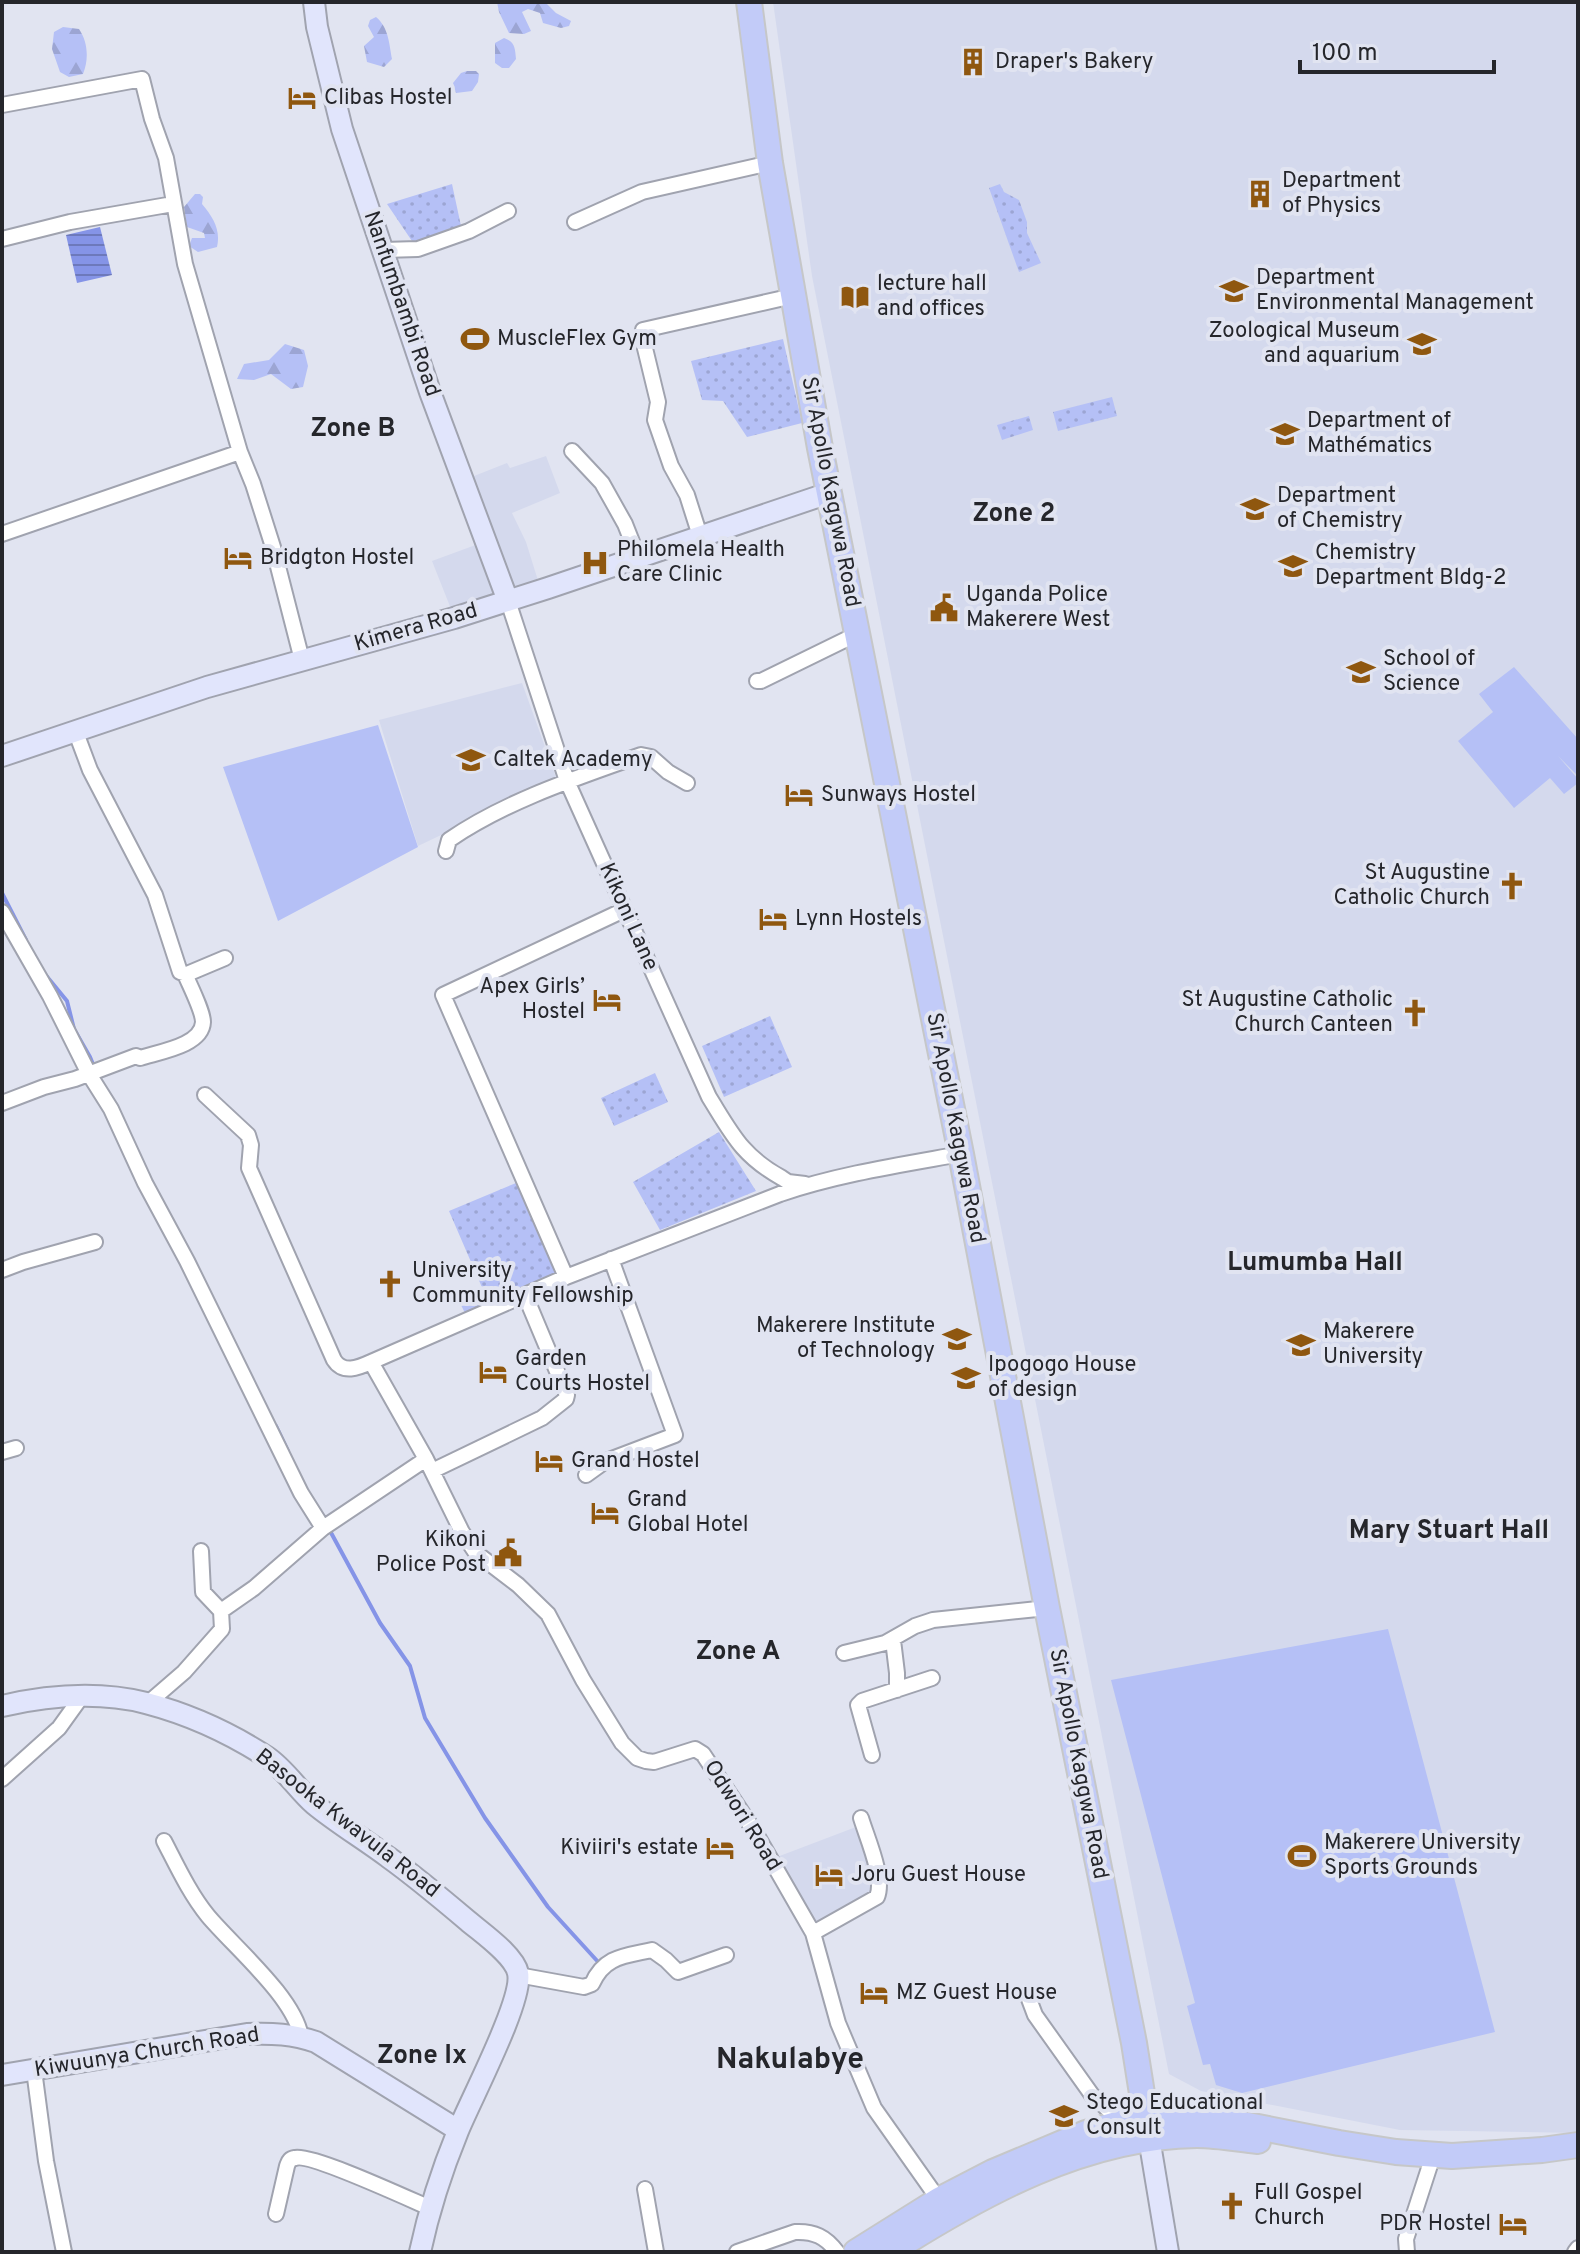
<svg xmlns="http://www.w3.org/2000/svg" width="1580" height="2254" font-family="Overpass,sans-serif">
<style>
.built{fill:#d4d9ed}
.grass{fill:url(#grass-dots)}
.forest{fill:url(#forest-firs)}
.park{fill:#b5c0f6}
.water{fill:url(#water-rules)}
.lines{fill:none;stroke-linecap:round;stroke-linejoin:round}
.stream{stroke:#8594e7;stroke-width:4}
.street-casing{stroke:#a0a3af;stroke-width:18}
.secondary-casing{stroke:#a0a3af;stroke-width:24}
.primary-casing{stroke:#c6c7c8;stroke-width:28}
.street{stroke:#fff;stroke-width:14}
.secondary{stroke:#e1e5fc;stroke-width:20}
.primary{stroke:#c2cbf8;stroke-width:24}
.labels{text-anchor:middle;dominant-baseline:central;stroke-width:8;stroke-linejoin:round;paint-order:stroke}
.poi-label{font-size:22px;fill:#25262b;stroke:#e1e4f1;text-anchor:start}
.street-label{font-size:22px;fill:#25262b;stroke:#e1e4f1}
.quarter-label{font-size:26px;font-weight:bold;fill:#25262b;stroke:#e1e4f1}
.district-label{font-size:30px;font-weight:bold;fill:#25262b;stroke:#e1e4f1}
</style>
<defs>
<pattern id="grass-dots" width="8" height="8" patternUnits="userSpaceOnUse" patternTransform="scale(2)"><rect width="8" height="8" fill="#b5c0f6"/><path d="M2 2h.1M6 6h.1" fill="none" stroke="#9ca5d3" stroke-width="1.8" stroke-linecap="round"/></pattern>
<pattern id="forest-firs" width="22" height="20" patternUnits="userSpaceOnUse" patternTransform="scale(2)"><rect width="22" height="20" fill="#b5c0f6"/><path d="M5 1l3.5 6h-7zM16 11l3.5 6h-7z" fill="#9ca5d3"/></pattern>
<pattern id="water-rules" width="6" height="5" patternUnits="userSpaceOnUse" patternTransform="scale(2)"><rect width="6" height="5" fill="#8594e7"/><path d="M0 2.5h6" fill="none" stroke="#6d79bb"/></pattern>
</defs>
<rect width="100%" height="100%" fill="#e1e4f1"/>
<path class="built" d="M 773,2 L 1578,2 L 1578,2133 L 1400,2130 L 1201,2091 L 1169,2074 L 812,276 Z
M 546,456 L 560,493 L 512,513 L 526,542 L 540,587 L 516,596 L 469,478 L 507,463 L 510,468 Z
M 481,543 L 504,599 L 453,614 L 432,561 Z
M 522,683 L 557,780 L 418,846 L 379,720 Z
M 856,1827 L 877,1894 L 814,1927 L 777,1857 Z"/>
<path class="grass" d="M 452,184 L 461,226 L 416,247 L 387,204 Z
M 1000,184 L 1004,192 L 1019,200 L 1027,222 L 1027,233 L 1041,263 L 1019,272 L 989,188 Z
M 783,339 L 802,423 L 747,437 L 723,401 L 702,400 L 691,361 Z
M 1112,397 L 1117,416 L 1058,431 L 1053,412 Z
M 1029,416 L 1033,430 L 1002,440 L 997,425 Z
M 770,1016 L 792,1067 L 724,1097 L 702,1046 Z
M 655,1073 L 668,1102 L 614,1126 L 601,1098 Z
M 719,1132 L 756,1191 L 660,1230 L 633,1182 Z
M 516,1183 L 556,1275 L 465,1313 L 460,1303 L 484,1292 L 449,1211 Z"/>
<path class="forest" d="M 497,2 L 545,2 L 556,13 L 571,21 L 569,26 L 561,28 L 543,23 L 540,13 L 528,9 L 522,12 L 531,31 L 524,34 L 509,33 L 499,12 Z
M 376,17 C 389,28 389,44 392,59 L 384,67 L 367,62 L 364,46 L 374,37 L 368,26 L 370,20 Z
M 63,27 L 79,29 C 88,42 89,59 83,74 L 69,77 L 60,72 L 52,49 L 54,32 Z
M 504,38 C 515,42 515,48 516,59 L 509,68 L 502,68 L 495,63 L 495,43 Z
M 467,71 L 476,71 L 479,74 L 478,82 L 472,91 L 456,93 L 453,83 L 461,73 Z
M 195,194 L 200,194 L 203,197 L 202,204 C 213,217 221,230 217,247 L 198,252 L 189,246 L 192,238 L 205,238 L 204,233 L 187,227 L 184,207 Z
M 285,344 L 304,350 L 308,366 L 303,387 L 291,389 L 271,374 L 254,380 L 237,379 L 244,364 L 269,360 Z"/>
<path class="park" d="M 1514,667 L 1578,739 L 1578,776 L 1558,756 L 1578,779 L 1578,783 L 1564,794 L 1550,778 L 1514,808 L 1458,741 L 1493,712 L 1479,694 Z
M 378,725 L 418,847 L 278,921 L 223,767 Z
M 1388,1629 L 1495,2032 L 1242,2093 L 1216,2085 L 1210,2064 L 1203,2065 L 1187,2006 L 1195,2003 L 1111,1680 Z"/>
<path class="water" d="M 100,227 L 112,275 L 77,283 L 66,235 Z"/>
<g class="lines">
<path class="stream" d="M 2,893 L 26,940
M 44,973 L 67,1001 L 74,1029 L 90,1057 L 95,1069
M 276,1426 L 288,1451
M 329,1529 L 380,1623 L 410,1666 L 425,1718 L 485,1818 L 548,1907 L 600,1964"/>
<defs>
<path id="street" d="M 2,105 L 142,79 L 152,119 L 166,158 L 185,264 L 240,452 L 253,484 L 273,547 L 302,660
M 575,222 L 642,192 L 770,163
M 2,239 L 70,222 L 173,204
M 383,250 L 418,249 L 469,231 L 508,211
M 572,451 L 602,483 L 625,524 L 638,557
M 2,534 L 240,452
M 700,536 L 687,495 L 671,466 L 655,420 L 658,402 L 642,336 L 643,330 L 793,296
M 508,601 L 567,781 L 709,1097 C 732,1134 742,1156 782,1178 L 788,1182 L 805,1184
M 757,681 L 761,681 L 857,634
M 75,730 L 90,770 L 155,895 L 180,972 L 187,974 L 225,958
M 446,851 L 449,840 C 506,801 576,778 641,755 L 651,757 L 668,772 L 687,783
M 2,912 L 50,996 L 89,1074 L 111,1109 L 145,1183 L 187,1261 L 301,1493 L 323,1528
M 205,1095 L 248,1135 L 251,1145 L 249,1168 L 334,1360 C 343,1374 358,1368 371,1362 L 566,1277 L 780,1194 C 839,1174 900,1165 961,1154
M 2,1103 L 44,1087 L 75,1079 L 136,1056 L 140,1058 C 158,1052 202,1046 203,1022 C 203,1011 190,986 185,974
M 2,1270 L 23,1262 L 95,1242
M 566,1277 L 443,995 L 624,910
M 371,1362 L 426,1459 L 462,1532 L 476,1553 L 518,1585 L 548,1614 L 583,1680 L 622,1743 L 637,1758 L 646,1761 L 654,1762 L 695,1749 L 703,1754 L 755,1832 L 813,1933 L 838,2023 L 874,2108 L 939,2200
M 2,1452 L 16,1448
M 432,1471 L 542,1418 L 566,1399 L 567,1395 L 525,1295
M 586,1475 L 604,1462 L 675,1435 L 611,1259
M 221,1611 L 254,1588 L 323,1528 L 426,1459
M 893,1640 L 897,1673 L 897,1690
M 844,1653 L 885,1643 L 915,1626 L 933,1620 L 1047,1608
M 147,1704 L 184,1672 L 222,1629 L 221,1611 L 203,1592 L 201,1551
M 872,1755 L 858,1705 L 862,1701 L 932,1678
M 2,1779 L 59,1728 L 82,1696
M 164,1841 C 177,1866 190,1894 208,1916 C 234,1947 295,1998 301,2037
M 813,1933 L 877,1897 C 885,1878 867,1838 861,1818
M 518,1975 L 584,1987 L 592,1984 C 604,1956 625,1956 652,1950 L 666,1960 L 678,1972 L 726,1955
M 1029,1999 L 1035,2015 L 1092,2095 L 1122,2122
M 34,2070 L 46,2161 L 64,2252
M 645,2189 L 656,2252
M 276,2214 L 287,2166 C 289,2161 289,2159 295,2158 C 310,2153 409,2199 430,2208
M 737,2252 L 795,2232 C 814,2231 826,2237 837,2252
M 1407,2252 L 1406,2239 L 1430,2165
M 1575,2252 L 1578,2248"/>
<path id="secondary" d="M 314,2 L 317,27 L 342,129 L 430,392 L 508,601
M 2,756 L 207,687 L 454,618 L 548,588 L 829,493
M 2,1706 C 50,1695 98,1691 146,1703 C 188,1714 230,1733 267,1757 C 285,1769 298,1790 314,1804 C 337,1823 364,1839 388,1857 C 416,1877 442,1899 468,1921 C 482,1933 514,1955 518,1973 C 524,1999 470,2101 458,2131 C 442,2170 429,2210 420,2252
M 2,2075 L 247,2034 C 272,2033 293,2034 316,2042 L 458,2130
M 1149,2138 L 1168,2252"/>
<path id="primary" d="M 749,2 L 770,163 L 820,448 L 961,1154 L 1047,1608 L 1134,2043 L 1149,2138
M 856,2252 L 939,2200 L 993,2172 L 1086,2133 L 1147,2115 L 1212,2118 L 1339,2143 L 1396,2152 L 1452,2156 L 1542,2150 L 1578,2145
M 890,2252 C 981,2194 1086,2136 1197,2135 C 1217,2135 1238,2139 1258,2141"/>
</defs>
<use href="#street" class="street-casing"/>
<use href="#secondary" class="secondary-casing"/>
<use href="#primary" class="primary-casing"/>
<use href="#street" class="street"/>
<use href="#secondary" class="secondary"/>
<use href="#primary" class="primary"/>
</g>
<defs>
<symbol id="building-bare" viewBox="-9 -9 18 18"><path d="M-4-6H4V6H1V3H-1V6H-4ZM-2.5-4.3h1.7v1.8h-1.7ZM.8-4.3h1.7v1.8H.8ZM-2.5-1h1.7V.8h-1.7ZM.8-1h1.7V.8H.8Z" fill="#8f570f" stroke="#e1e4f1" stroke-width="2.5" paint-order="stroke"/></symbol>
<symbol id="hotel-bare" viewBox="-9 -9 18 18"><path d="M-6-4.5h1.5V1H6V5H4.5V3h-9V5H-6ZM-4 0a1.8 1.8 0 1 1 3.6 0ZM.5 0V-2.5h3Q6-2.5 6 0Z" fill="#8f570f" stroke="#e1e4f1" stroke-width="2.5" paint-order="stroke"/></symbol>
<symbol id="university-bare" viewBox="-9 -9 18 18"><path d="M0-5L7-2L0 1L-7-2ZM-4 1L0 2.5L4 1V4Q0 6-4 4Z" fill="#8f570f" stroke="#e1e4f1" stroke-width="2.5" paint-order="stroke"/></symbol>
<symbol id="library-bare" viewBox="-9 -9 18 18"><path d="M-6-4Q-3-5.5-.7-3.5V5Q-3 3-6 4ZM6-4Q3-5.5 .7-3.5V5Q3 3 6 4Z" fill="#8f570f" stroke="#e1e4f1" stroke-width="2.5" paint-order="stroke"/></symbol>
<symbol id="stadium-bare" viewBox="-9 -9 18 18"><path d="M0-5a6.5 5 0 1 0 0 10a6.5 5 0 1 0 0-10ZM-3.5-1.8h7v3.6h-7Z" fill="#8f570f" stroke="#e1e4f1" stroke-width="2.5" paint-order="stroke"/></symbol>
<symbol id="hospital-bare" viewBox="-9 -9 18 18"><path d="M-5-5h3v3.5h4V-5h3V5h-3V1.5h-4V5h-3Z" fill="#8f570f" stroke="#e1e4f1" stroke-width="2.5" paint-order="stroke"/></symbol>
<symbol id="civic-bare" viewBox="-9 -9 18 18"><path d="M-.6-6.5H3V-4.5H.6V-3L4-1V1h2V6H-6V1h2V-1L-.6-3ZM-1.2 2.5V6h2.4V2.5Z" fill="#8f570f" stroke="#e1e4f1" stroke-width="2.5" paint-order="stroke"/></symbol>
<symbol id="school-bare" viewBox="-9 -9 18 18"><path d="M0-5L7-2L0 1L-7-2ZM-4 1L0 2.5L4 1V4Q0 6-4 4Z" fill="#8f570f" stroke="#e1e4f1" stroke-width="2.5" paint-order="stroke"/></symbol>
<symbol id="church-bare" viewBox="-9 -9 18 18"><path d="M-1.2-6h2.4v3.5h3.3v2.4h-3.3V6h-2.4V-.1h-3.3v-2.4h3.3Z" fill="#8f570f" stroke="#e1e4f1" stroke-width="2.5" paint-order="stroke"/></symbol>
</defs>
<g fill-rule="evenodd">
<use href="#building-bare" x="953" y="42" width="40" height="40"/>
<use href="#hotel-bare" x="282" y="78" width="40" height="40"/>
<use href="#building-bare" x="1240" y="174" width="40" height="40"/>
<use href="#university-bare" x="1214" y="271" width="40" height="40"/>
<use href="#library-bare" x="835" y="277" width="40" height="40"/>
<use href="#stadium-bare" x="455" y="319" width="40" height="40"/>
<use href="#university-bare" x="1402" y="324" width="40" height="40"/>
<use href="#university-bare" x="1265" y="414" width="40" height="40"/>
<use href="#university-bare" x="1235" y="489" width="40" height="40"/>
<use href="#hotel-bare" x="218" y="538" width="40" height="40"/>
<use href="#hospital-bare" x="575" y="543" width="40" height="40"/>
<use href="#university-bare" x="1273" y="546" width="40" height="40"/>
<use href="#civic-bare" x="924" y="588" width="40" height="40"/>
<use href="#university-bare" x="1341" y="652" width="40" height="40"/>
<use href="#school-bare" x="451" y="740" width="40" height="40"/>
<use href="#hotel-bare" x="779" y="775" width="40" height="40"/>
<use href="#church-bare" x="1492" y="866" width="40" height="40"/>
<use href="#hotel-bare" x="753" y="899" width="40" height="40"/>
<use href="#hotel-bare" x="587" y="980" width="40" height="40"/>
<use href="#church-bare" x="1395" y="993" width="40" height="40"/>
<use href="#church-bare" x="370" y="1264" width="40" height="40"/>
<use href="#university-bare" x="937" y="1319" width="40" height="40"/>
<use href="#university-bare" x="1281" y="1325" width="40" height="40"/>
<use href="#hotel-bare" x="473" y="1352" width="40" height="40"/>
<use href="#university-bare" x="946" y="1358" width="40" height="40"/>
<use href="#hotel-bare" x="529" y="1441" width="40" height="40"/>
<use href="#hotel-bare" x="585" y="1493" width="40" height="40"/>
<use href="#civic-bare" x="488" y="1533" width="40" height="40"/>
<use href="#hotel-bare" x="700" y="1828" width="40" height="40"/>
<use href="#stadium-bare" x="1282" y="1836" width="40" height="40"/>
<use href="#hotel-bare" x="809" y="1855" width="40" height="40"/>
<use href="#hotel-bare" x="854" y="1973" width="40" height="40"/>
<use href="#university-bare" x="1044" y="2096" width="40" height="40"/>
<use href="#church-bare" x="1212" y="2186" width="40" height="40"/>
<use href="#hotel-bare" x="1493" y="2204" width="40" height="40"/>
</g>
<g class="labels">
<g class="poi-label">
<text x="995" y="62">Draper's Bakery</text>
<text x="324" y="98">Clibas Hostel</text>
<text x="1282" y="181">Department<tspan x="1282" dy="25">of Physics</tspan></text>
<text x="1256" y="278">Department<tspan x="1256" dy="25">Environmental Management</tspan></text>
<text x="877" y="284">lecture hall<tspan x="877" dy="25">and offices</tspan></text>
<text x="1400" y="331" text-anchor="end">Zoological Museum<tspan x="1400" dy="25">and aquarium</tspan></text>
<text x="497" y="339">MuscleFlex Gym</text>
<text x="1307" y="421">Department of<tspan x="1307" dy="25">Mathématics</tspan></text>
<text x="1277" y="496">Department<tspan x="1277" dy="25">of Chemistry</tspan></text>
<text x="617" y="550">Philomela Health<tspan x="617" dy="25">Care Clinic</tspan></text>
<text x="1315" y="553">Chemistry<tspan x="1315" dy="25">Department Bldg-2</tspan></text>
<text x="260" y="558">Bridgton Hostel</text>
<text x="966" y="595">Uganda Police<tspan x="966" dy="25">Makerere West</tspan></text>
<text x="1383" y="659">School of<tspan x="1383" dy="25">Science</tspan></text>
<text x="493" y="760">Caltek Academy</text>
<text x="821" y="795">Sunways Hostel</text>
<text x="1490" y="873" text-anchor="end">St Augustine<tspan x="1490" dy="25">Catholic Church</tspan></text>
<text x="795" y="919">Lynn Hostels</text>
<text x="585" y="987" text-anchor="end">Apex Girls’<tspan x="585" dy="25">Hostel</tspan></text>
<text x="1393" y="1000" text-anchor="end">St Augustine Catholic<tspan x="1393" dy="25">Church Canteen</tspan></text>
<text x="412" y="1271">University<tspan x="412" dy="25">Community Fellowship</tspan></text>
<text x="935" y="1326" text-anchor="end">Makerere Institute<tspan x="935" dy="25">of Technology</tspan></text>
<text x="1323" y="1332">Makerere<tspan x="1323" dy="25">University</tspan></text>
<text x="515" y="1359">Garden<tspan x="515" dy="25">Courts Hostel</tspan></text>
<text x="988" y="1365">Ipogogo House<tspan x="988" dy="25">of design</tspan></text>
<text x="571" y="1461">Grand Hostel</text>
<text x="627" y="1500">Grand<tspan x="627" dy="25">Global Hotel</tspan></text>
<text x="486" y="1540" text-anchor="end">Kikoni<tspan x="486" dy="25">Police Post</tspan></text>
<text x="1324" y="1843">Makerere University<tspan x="1324" dy="25">Sports Grounds</tspan></text>
<text x="698" y="1848" text-anchor="end">Kiviiri's estate</text>
<text x="851" y="1875">Joru Guest House</text>
<text x="896" y="1993">MZ Guest House</text>
<text x="1086" y="2103">Stego Educational<tspan x="1086" dy="25">Consult</tspan></text>
<text x="1254" y="2193">Full Gospel<tspan x="1254" dy="25">Church</tspan></text>
<text x="1491" y="2224" text-anchor="end">PDR Hostel</text>
</g>
<g class="street-label">
<text transform="translate(401 304) rotate(71)">Nanfumbambi Road</text>
<text transform="translate(830 492) rotate(79)">Sir Apollo Kaggwa Road</text>
<text transform="translate(416 628) rotate(-16)">Kimera Road</text>
<text transform="translate(628 917) rotate(66)">Kikoni Lane</text>
<text transform="translate(955 1128) rotate(79)">Sir Apollo Kaggwa Road</text>
<text transform="translate(1078 1764) rotate(79)">Sir Apollo Kaggwa Road</text>
<text transform="translate(742 1816) rotate(58)">Odwori Road</text>
<text transform="translate(347 1824) rotate(38)">Basooka Kwavula Road</text>
<text transform="translate(147 2053) rotate(-9)">Kiwuunya Church Road</text>
</g>
<g class="quarter-label">
<text x="353" y="429">Zone B</text>
<text x="1014" y="514">Zone 2</text>
<text x="1315" y="1263">Lumumba Hall</text>
<text x="1449" y="1531">Mary Stuart Hall</text>
<text x="738" y="1652">Zone A</text>
<text x="422" y="2056">Zone Ix</text>
</g>
<g class="district-label">
<text x="790" y="2060">Nakulabye</text>
</g>
</g>
<rect width="1580" height="2254" fill="none" stroke="#25262b" stroke-width="8"/>
<path d="M1300 60v12h194v-12" fill="none" stroke="#25262b" stroke-width="4"/>
<text x="1312" y="60" font-size="24" fill="#25262b" stroke="#e1e4f1" stroke-width="6" paint-order="stroke">100 m</text>
</svg>
